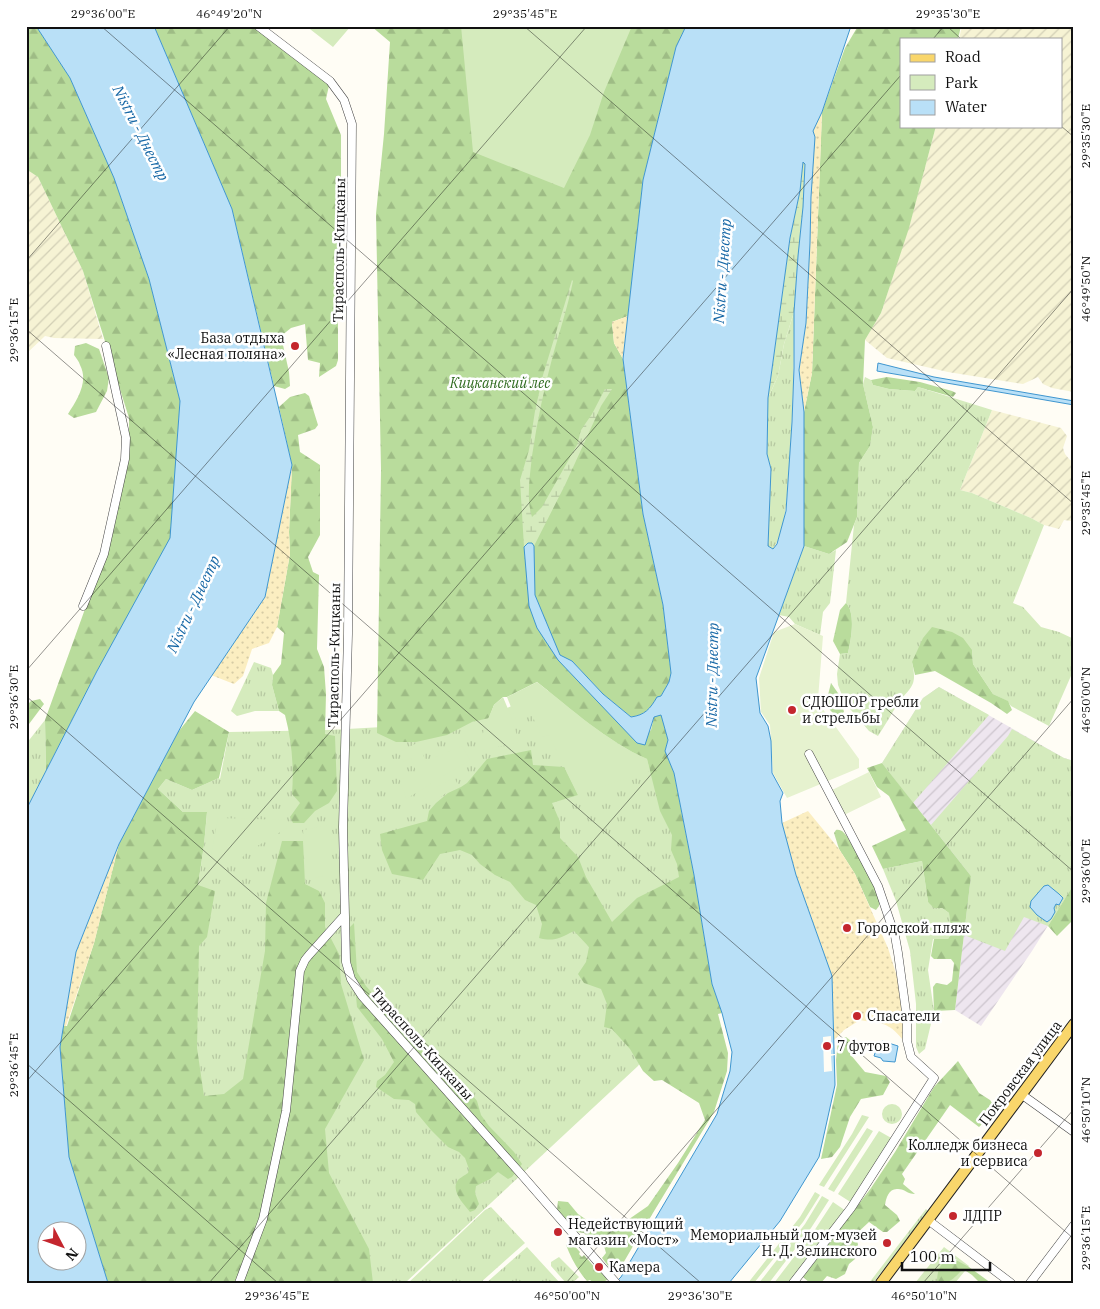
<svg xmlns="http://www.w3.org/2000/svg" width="1100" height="1309" font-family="'IBM Plex Serif',serif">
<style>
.industrial{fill:url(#industrial-furrows)}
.farmland{fill:url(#farmland-furrows)}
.grass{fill:url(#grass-tufts)}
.forest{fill:url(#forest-firs)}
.wetland{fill:url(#wetland-marsh)}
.sand{fill:url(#sand-dots)}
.park{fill:#d5ebbd}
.pitch{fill:#e6f2cf}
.water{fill:#b9e0f7;stroke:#3f96cf;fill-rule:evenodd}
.pier{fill:#fffdf5}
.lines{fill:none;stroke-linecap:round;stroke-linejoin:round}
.minor-casing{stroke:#444;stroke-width:9}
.major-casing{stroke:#222;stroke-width:12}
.minor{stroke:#fff;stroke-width:8}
.major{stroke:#f9d66b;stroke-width:10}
.ticks{fill:none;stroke:#111;stroke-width:1;stroke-opacity:0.45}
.poi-dot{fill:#c4262e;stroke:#fff;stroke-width:2}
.labels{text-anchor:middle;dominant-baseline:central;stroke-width:5;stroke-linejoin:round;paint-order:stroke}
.street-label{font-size:14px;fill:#111;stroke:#fff}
.poi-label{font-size:14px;fill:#111;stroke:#fff;text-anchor:start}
.park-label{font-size:14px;font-style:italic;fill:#2f6b1f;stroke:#fff}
.water-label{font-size:15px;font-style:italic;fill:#1768a6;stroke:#fff}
.neatline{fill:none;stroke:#111;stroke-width:2}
.ticks-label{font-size:12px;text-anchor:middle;fill:#111}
</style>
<defs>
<pattern id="industrial-furrows" width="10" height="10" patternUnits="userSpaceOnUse" patternTransform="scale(1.25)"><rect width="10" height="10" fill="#eee6ef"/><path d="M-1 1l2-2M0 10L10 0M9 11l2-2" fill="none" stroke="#cbc4cc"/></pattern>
<pattern id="farmland-furrows" width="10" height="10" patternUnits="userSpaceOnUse" patternTransform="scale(1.25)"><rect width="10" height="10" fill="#f6f3d4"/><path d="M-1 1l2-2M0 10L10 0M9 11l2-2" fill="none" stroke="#d2cfb5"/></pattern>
<pattern id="grass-tufts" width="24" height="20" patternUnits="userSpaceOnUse" patternTransform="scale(1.25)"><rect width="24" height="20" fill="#d5ebbd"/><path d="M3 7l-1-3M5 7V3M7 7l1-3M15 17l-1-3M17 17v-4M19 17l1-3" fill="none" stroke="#b6c8a1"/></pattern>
<pattern id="forest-firs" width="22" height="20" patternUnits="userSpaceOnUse" patternTransform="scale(1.25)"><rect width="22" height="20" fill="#b9dc9c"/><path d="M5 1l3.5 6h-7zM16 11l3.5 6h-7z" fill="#9ebc85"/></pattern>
<pattern id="wetland-marsh" width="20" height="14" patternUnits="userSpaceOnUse" patternTransform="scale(1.25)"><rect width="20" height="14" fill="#d5ebbd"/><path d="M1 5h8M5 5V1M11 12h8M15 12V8" fill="none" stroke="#b6c8a1"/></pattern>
<pattern id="sand-dots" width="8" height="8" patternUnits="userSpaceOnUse" patternTransform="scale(1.25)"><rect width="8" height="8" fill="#fbeec1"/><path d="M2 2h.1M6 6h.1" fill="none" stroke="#d6cba5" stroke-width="1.8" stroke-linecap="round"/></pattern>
</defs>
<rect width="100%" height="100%" fill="#fffdf5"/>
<path class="industrial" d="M 939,687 L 1064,758 L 1074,761 L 1074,884 L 1032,951 L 981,1026 L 955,1010 L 971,876 L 882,763 L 923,698 Z"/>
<path class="farmland" d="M 962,26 L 1074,26 L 1074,392 L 1052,388 L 1043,384 L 1038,377 L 1023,384 L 948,372 L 887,358 L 865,340 L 881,313 L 910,223 L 936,126 L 1061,126 L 1061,39 L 959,39 Z
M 26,169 L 38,177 L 83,271 L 103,339 L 54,338 L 45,336 L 26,354 L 26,333 L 28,333 L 26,332 Z
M 992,410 L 1061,428 L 1067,436 L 1063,448 L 1065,454 L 1070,460 L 1074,461 L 1074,515 L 1071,521 L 1064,520 L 1059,529 L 1044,525 L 1031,518 L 972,493 L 960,490 Z"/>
<path class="grass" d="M 794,312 C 794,364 793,415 789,467 C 787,490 787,529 773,549 L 768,546 L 771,469 L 767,454 L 768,398 L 778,376 L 784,344 Z
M 865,377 L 871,380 L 873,385 L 889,389 L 915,391 L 918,387 L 992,410 L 960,490 L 972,493 L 1031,518 L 1044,525 L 1013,603 L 1023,607 L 1041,627 L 1059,632 L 1074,639 L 1071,665 L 1074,669 L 1049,726 L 1011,706 L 1007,701 L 993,694 L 973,664 L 972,650 L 912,662 C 918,688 910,686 897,705 C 891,715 885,725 878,736 L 869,731 L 845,703 L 838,685 L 837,674 L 840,654 L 848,653 C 851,640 856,613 846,603 L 854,525 L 857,517 L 859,463 L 870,446 L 873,427 L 863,384 Z
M 804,546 L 829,554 L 836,550 L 830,603 L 823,612 L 820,635 L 795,624 L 789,617 L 779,615 Z
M 558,660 L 645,744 L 694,875 L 650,1048 L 638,1066 L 405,1283 L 240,1283 L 176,1278 L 198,885 L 204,845 L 207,813 L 183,812 L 158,789 L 166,779 L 192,790 L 219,778 L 220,779 L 229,732 L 329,730 L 472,722 L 549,691 Z
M 254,662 L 271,668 L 273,675 L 272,685 L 279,711 L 255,711 L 237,716 L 231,711 Z
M 939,687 L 989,715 L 913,803 L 882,763 L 923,698 Z
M 45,720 L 46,771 L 26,810 L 26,744 Z
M 1012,729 L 1064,758 L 1074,761 L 1074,826 L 1073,830 L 1074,831 L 1074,884 L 1048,926 L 1024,917 L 1005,951 L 964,935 L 971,876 L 931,825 L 1008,736 Z
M 922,861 L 928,902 L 942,908 L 949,913 L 951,934 L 948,939 L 933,939 L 928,970 L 934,1011 L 925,1049 L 919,1054 L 916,1047 L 916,1004 L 910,951 L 896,901 L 883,869 Z
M882 1114a10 10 0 1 1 20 0a10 10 0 1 1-20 0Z
M 491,1207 L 525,1243 L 480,1283 L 408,1283 L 485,1210 Z
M 926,1209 L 928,1211 L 873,1283 L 869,1283 Z
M 527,1247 L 560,1283 L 486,1283 Z
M 944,1247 L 969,1266 L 955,1283 L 915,1283 Z
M 559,1257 L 579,1277 L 572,1283 L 566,1283 L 551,1266 L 551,1262 Z"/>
<path class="forest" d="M 26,26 L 36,26 L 70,78 L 114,178 L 149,279 L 180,401 L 171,538 L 97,671 L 46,771 L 45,720 L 103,559 L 129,450 L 129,418 L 83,271 L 38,177 L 26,169 Z
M 154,26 L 258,26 L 330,81 L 326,99 L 341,135 L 341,252 L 337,288 L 338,313 L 338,360 L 336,366 L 319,377 L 320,363 L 308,360 L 305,324 L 291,328 L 281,336 L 289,372 L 290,386 L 285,389 L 274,386 L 232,209 Z
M 371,26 L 686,26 L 676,47 L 643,180 L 628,316 L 612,322 L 614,343 L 623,359 L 643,514 L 663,605 L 671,673 L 669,682 L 661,696 L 657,698 C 650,709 645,715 631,717 L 603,694 L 572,661 L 560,656 L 637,743 L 651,730 L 654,717 L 661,714 L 668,740 L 665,751 L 674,773 L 694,875 L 712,984 L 722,1013 L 718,1014 L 728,1053 L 727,1071 L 714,1112 L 636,1241 L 618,1272 L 612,1271 L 602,1258 L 606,1253 L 604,1246 L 593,1242 L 584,1233 L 577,1232 L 557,1210 L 558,1201 L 568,1202 L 578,1214 L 594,1225 L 619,1226 L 648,1206 L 678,1163 L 705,1120 L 699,1103 L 662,1080 L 654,1081 L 643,1071 L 630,1049 L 612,1029 L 604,1027 L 607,1004 L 601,989 L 584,983 L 578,974 L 586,962 L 589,947 L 574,931 C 560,938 554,942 539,938 L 542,924 L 536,905 L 525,900 L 510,882 L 495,875 L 480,864 L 472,855 L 460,850 L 440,854 L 423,880 L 392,874 L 382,850 L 380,834 L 427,821 L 429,811 L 436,803 L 448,793 L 461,787 L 467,783 L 487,759 L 531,750 L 533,765 L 564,767 L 578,795 L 552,803 L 560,822 L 560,838 L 578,857 L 586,877 L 612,922 L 637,898 L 679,877 L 677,864 L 671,850 L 672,835 L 660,811 L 647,759 C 608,742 570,708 537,682 L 507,697 L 503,697 L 494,705 L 489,718 L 472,722 L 447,735 L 416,742 L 396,742 L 377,733 L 381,470 L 376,214 L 384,134 L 390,42 Z
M 858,26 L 961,26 L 958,39 L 901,39 L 901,126 L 936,126 L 909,228 L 881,313 L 865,340 L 863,384 L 873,427 L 870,446 L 859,463 L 857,517 L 847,542 L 829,554 L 804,546 L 804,412 L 812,373 L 822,112 L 845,48 Z
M 86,343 L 99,349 L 109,378 L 107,391 L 96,412 L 74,418 L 68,414 C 77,400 89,382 80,365 C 79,361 76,358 74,355 L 75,346 Z
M 887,377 L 920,382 L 952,391 L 956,393 L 953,397 L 918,387 L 915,391 L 889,389 L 873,385 L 871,380 Z
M 305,393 L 309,396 L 318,425 L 315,429 L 298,435 L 300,452 L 320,465 L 320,535 L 308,557 L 313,572 L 319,575 L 317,649 L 324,667 L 326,694 L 325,734 L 335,736 L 337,791 L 329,803 L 315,811 L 304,823 L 293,823 L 290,817 L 300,803 L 292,794 C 294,767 292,742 285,715 L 279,711 L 272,685 L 273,675 L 281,664 L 284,633 L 277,627 L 290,554 L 289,532 L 292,465 L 279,407 L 290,397 Z
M 846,603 C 856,613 851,640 848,653 L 840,654 L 833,641 L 840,610 Z
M 932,627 L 952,632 L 963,638 L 972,650 L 973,664 L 993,694 L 1008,701 L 1012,710 L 1007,714 L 991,703 L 935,671 L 915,675 L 912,662 L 923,638 Z
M 831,683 L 840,696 L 844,712 L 837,717 L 830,710 L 826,703 Z
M 40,699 L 44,704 L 26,728 L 26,706 L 31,701 Z
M 195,711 L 229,732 L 219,778 L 192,790 L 166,779 L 158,789 L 183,812 L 207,812 L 204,845 L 198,885 L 215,891 L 207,937 L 199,946 L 197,1048 L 204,1096 L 224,1094 L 243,1079 L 265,951 L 266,903 L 282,841 L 303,841 L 305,884 L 319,891 L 325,903 L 325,927 L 339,954 L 341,984 L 364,1060 L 325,1129 L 329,1173 L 369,1249 L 373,1283 L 108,1283 L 69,1158 L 60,1047 L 63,1026 L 67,1026 L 94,943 L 119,844 L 178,732 Z
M 882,763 L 971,876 L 955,1010 L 934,1011 L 933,987 L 936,983 L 947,985 L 952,981 L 954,963 L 951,959 L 934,959 L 931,956 L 934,939 L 948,939 L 951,934 L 949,913 L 942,908 L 934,908 L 928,902 L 922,861 L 883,869 L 872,846 L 906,830 L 889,796 L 877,787 L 867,768 Z
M 836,830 C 842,829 845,834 848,838 L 879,895 L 879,906 L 876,910 L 870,907 L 855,874 L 839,849 L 834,833 Z
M 1074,884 L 1074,919 L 1057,936 L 1048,926 Z
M 354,923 L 357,972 L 366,986 L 421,1050 L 440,1066 L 456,1075 L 477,1101 L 481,1115 L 489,1126 L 514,1152 L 522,1164 L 512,1177 L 508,1179 L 498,1172 L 490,1179 L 476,1186 L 475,1193 L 479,1204 L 475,1210 L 470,1212 C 464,1204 450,1191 458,1180 C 460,1178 465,1175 468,1173 L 469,1169 L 465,1158 L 459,1152 L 448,1147 L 431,1130 L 416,1112 L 415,1104 L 409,1100 L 394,1099 L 376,1087 L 377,1081 L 385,1075 L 394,1062 L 382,1039 L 357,1007 L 354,975 L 348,952 L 348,929 Z
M 846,1037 L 851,1041 L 850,1054 L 865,1072 L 886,1076 L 890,1082 L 883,1095 L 861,1099 L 850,1117 L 840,1147 L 832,1157 L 821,1159 L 837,1085 L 836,1060 L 838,1041 Z
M 958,1061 L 979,1093 L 990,1100 L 997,1110 L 979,1127 L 950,1105 L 902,1174 L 905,1179 L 903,1184 L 915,1194 C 907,1194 905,1189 898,1189 C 889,1188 886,1198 885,1205 L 897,1215 L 900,1221 L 887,1232 L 883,1232 L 869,1222 L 856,1234 L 858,1245 L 855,1259 L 849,1264 L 845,1274 L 836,1279 L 827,1276 L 821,1283 L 810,1283 L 803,1277 L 871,1188 L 895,1152 L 934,1087 Z
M 570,1241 L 580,1252 L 579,1254 L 582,1257 L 584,1255 L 597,1270 L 599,1268 L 609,1279 L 601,1283 L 594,1283 L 590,1280 L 587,1281 C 578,1271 571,1258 566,1245 Z
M 952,1258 L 969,1267 L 991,1283 L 980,1283 L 972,1275 L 963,1269 C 953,1279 951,1283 937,1283 C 937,1270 940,1262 952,1258 Z"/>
<path class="wetland" d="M 803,161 L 805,164 L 803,207 L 798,256 L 794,312 L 784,344 L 778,376 L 768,398 L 790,238 L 800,191 Z
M 572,280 L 573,281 C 568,306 560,330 553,355 C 544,388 537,422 532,456 C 530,476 526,498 532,517 L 542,507 L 577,445 L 581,430 L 592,414 L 605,389 L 612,389 L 601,406 L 565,485 L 534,546 L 532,543 L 528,543 L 524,547 L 520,480 L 529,450 L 535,411 L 543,375 Z"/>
<path class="sand" d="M 822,112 L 812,373 L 804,412 L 799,370 L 806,323 L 810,243 L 813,131 Z
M 628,316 L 623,359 L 614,343 L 612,322 Z
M 292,465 L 289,532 L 290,554 L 277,627 L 269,643 L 252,649 L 243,676 L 234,684 L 211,675 L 265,597 Z
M 808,811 L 839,849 L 855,874 L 888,948 L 899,983 L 900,995 L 903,1018 L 902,1039 C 888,1021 881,1024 860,1020 L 844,1030 L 834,1040 L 832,976 L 796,875 L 782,823 Z
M 119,844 L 94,943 L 66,1026 L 63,1026 L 76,952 Z"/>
<path class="park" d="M 306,26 L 351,26 L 333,47 Z
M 461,26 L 632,26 L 604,92 L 590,135 L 564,188 L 473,152 Z
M 537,682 C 570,708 608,742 647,759 L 650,771 L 578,795 L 549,735 L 542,737 L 532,715 L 516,720 L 507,697 Z
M 503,697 L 511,716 L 519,742 L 484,750 L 482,739 L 484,728 L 494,705 Z
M 417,743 L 426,761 L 462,746 L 470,760 L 406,799 L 400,780 L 416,771 L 411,758 L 403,762 L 399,752 Z
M 454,777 L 458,785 L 430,804 L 423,795 Z
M 218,818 L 286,820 L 287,828 L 246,853 L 236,864 L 210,861 Z
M 332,824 L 331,874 L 306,880 L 303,830 Z
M 862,1115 L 869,1117 L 824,1187 L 819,1185 L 852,1134 Z
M 867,1128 L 873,1131 L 834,1192 L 828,1189 Z
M 879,1131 L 893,1139 L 852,1203 L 838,1194 Z
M 815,1192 L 820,1195 L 803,1222 L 754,1283 L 748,1283 L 800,1217 Z
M 822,1196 L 829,1200 L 811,1228 L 769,1283 L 759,1283 L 805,1224 Z
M 833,1202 L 846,1211 L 790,1283 L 774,1283 L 814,1231 Z"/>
<path class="pitch" d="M 795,624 L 823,636 L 818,699 L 822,708 L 859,759 L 859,768 L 787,798 L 773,773 L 770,725 L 761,712 L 759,678 L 774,632 Z
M 869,772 L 881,797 L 844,815 L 832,790 Z"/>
<path class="water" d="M 36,26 L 154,26 L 232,209 L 292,465 L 265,597 L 194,702 L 119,844 L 76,952 L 60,1047 L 69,1157 L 108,1283 L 26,1283 L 26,810 L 97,671 L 170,538 L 180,401 L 149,279 L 114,178 L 70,78 ZM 48,1232 L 78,1232 L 78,1262 L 48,1262 Z
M 686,26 L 851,26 L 822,112 L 813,131 L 815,137 L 811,197 L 810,243 L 806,323 L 799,370 L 804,412 L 804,546 L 756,678 L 760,713 L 768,726 L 771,741 L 772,773 L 783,793 L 780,801 L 782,823 L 796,875 L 832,976 L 835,1085 L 819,1157 L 780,1221 L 729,1283 L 615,1283 L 621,1277 L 717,1114 L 730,1071 L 732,1052 L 722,1013 L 712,984 L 694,875 L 674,773 L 665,751 L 668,740 L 661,715 L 654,717 L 645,745 L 637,743 L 558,660 L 537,628 L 529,606 L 524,547 L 528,543 L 532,543 L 534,546 L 535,595 L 560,655 L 572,661 L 603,694 L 631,717 C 645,715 650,709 657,697 L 661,696 L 669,682 L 671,673 L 663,605 L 643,514 L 623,359 L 643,180 L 676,47 ZM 803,162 L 805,164 L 803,207 L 798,256 L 794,312 L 794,368 L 792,422 L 786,511 L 777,544 L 773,549 L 768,546 L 771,469 L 767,454 L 768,398 L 790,238 L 800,191 Z
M 878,363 L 934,377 L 1074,401 L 1074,405 L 877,371 Z
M 1048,885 L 1059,894 L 1063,898 L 1059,905 L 1056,904 L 1054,908 L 1055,912 L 1051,919 L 1047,922 L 1037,915 L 1030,907 L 1031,901 L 1044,886 Z
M 882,1041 L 898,1046 L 895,1062 L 883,1061 L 881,1058 L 874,1056 L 877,1047 L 881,1046 Z"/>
<path class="pier" d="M 831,1036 L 831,1054 L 835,1054 L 835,1055 L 831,1056 L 832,1071 L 824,1072 L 823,1037 Z"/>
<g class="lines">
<defs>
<path id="minor" d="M 258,26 L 330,81 L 344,100 L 352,124 L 348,634 L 343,827 L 346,962 L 351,979 L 362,996 L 521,1174 L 616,1283
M 83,606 L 104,554 L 125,459 L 126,438 L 106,346
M 1021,1094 L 1074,1132
M 928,1220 L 1011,1283
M 239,1283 L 263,1219 L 286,1111 L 300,971 L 305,960 L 309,955 L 344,916
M 793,1283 L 851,1208 L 934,1078 L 911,1057 L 907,1041 L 907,1019 L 898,953 L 895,936 L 878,886 L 809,754
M 1030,1283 L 1074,1225"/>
<path id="major" d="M 881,1283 L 1074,1024"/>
</defs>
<use href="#minor" class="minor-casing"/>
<use href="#major" class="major-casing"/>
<use href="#minor" class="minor"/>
<use href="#major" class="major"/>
</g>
<path class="ticks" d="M 101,26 L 1074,872M 524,26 L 1074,504M 947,26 L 961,39M 933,39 L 944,26M 1061,126 L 1074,137M 26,261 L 230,26M 26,329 L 1074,1239M 26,671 L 587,26M 26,696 L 701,1283M 26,1063 L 278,1283M 26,1082 L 901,75M 209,1283 L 1074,288M 566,1283 L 1074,698M 923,1283 L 1074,1109"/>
<g class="poi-dot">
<circle cx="295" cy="346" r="5"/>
<circle cx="792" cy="710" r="5"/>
<circle cx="847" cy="928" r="5"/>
<circle cx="857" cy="1016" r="5"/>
<circle cx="827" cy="1046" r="5"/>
<circle cx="1038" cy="1153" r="5"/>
<circle cx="953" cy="1216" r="5"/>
<circle cx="558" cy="1232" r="5"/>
<circle cx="887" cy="1243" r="5"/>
<circle cx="599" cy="1267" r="5"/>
</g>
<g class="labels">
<g class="street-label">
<text transform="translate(339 250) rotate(-89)">Тирасполь-Кицканы</text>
<text transform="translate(334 655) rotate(-89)">Тирасполь-Кицканы</text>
<text transform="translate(422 1044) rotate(48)">Тирасполь-Кицканы</text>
<text transform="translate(1020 1073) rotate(-53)">Покровская улица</text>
</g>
<g class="poi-label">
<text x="285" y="338" text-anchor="end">База отдыха<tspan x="285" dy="16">«Лесная поляна»</tspan></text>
<text x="802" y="702">СДЮШОР гребли<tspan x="802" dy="16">и стрельбы</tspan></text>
<text x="857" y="928">Городской пляж</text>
<text x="867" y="1016">Спасатели</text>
<text x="837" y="1046">7 футов</text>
<text x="1028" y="1145" text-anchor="end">Колледж бизнеса<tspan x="1028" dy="16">и сервиса</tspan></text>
<text x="963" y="1216">ЛДПР</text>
<text x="568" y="1224">Недействующий<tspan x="568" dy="16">магазин «Мост»</tspan></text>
<text x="877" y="1235" text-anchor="end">Мемориальный дом-музей<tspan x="877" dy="16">Н. Д. Зелинского</tspan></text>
<text x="609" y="1267">Камера</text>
</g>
<g class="park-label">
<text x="500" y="383">Кицканский лес</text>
</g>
<g class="water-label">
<text transform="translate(141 133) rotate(63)">Nistru - Днестр</text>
<text transform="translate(722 271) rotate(-86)">Nistru - Днестр</text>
<text transform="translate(193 604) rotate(-65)">Nistru - Днестр</text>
<text transform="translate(712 675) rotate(-89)">Nistru - Днестр</text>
</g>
</g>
<rect width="1100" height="1309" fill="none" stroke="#ffffff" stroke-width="55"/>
<rect x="900" y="38" width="162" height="90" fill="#ffffff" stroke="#a0a0a0"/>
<rect x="910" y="54" width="25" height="8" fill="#f9d66b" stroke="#a0a0a0"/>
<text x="945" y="62" font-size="15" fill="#111111">Road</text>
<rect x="910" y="75" width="25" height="15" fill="#d5ebbd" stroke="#a0a0a0"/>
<text x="945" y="88" font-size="15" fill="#111111">Park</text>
<rect x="910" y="100" width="25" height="15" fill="#b9e0f7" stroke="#a0a0a0"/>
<text x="945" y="112" font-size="15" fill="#111111">Water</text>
<g transform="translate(62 1246) rotate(131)"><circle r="24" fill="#ffffff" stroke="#a0a0a0"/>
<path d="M0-4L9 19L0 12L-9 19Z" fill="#c4262e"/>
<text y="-8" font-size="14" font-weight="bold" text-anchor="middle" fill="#111111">N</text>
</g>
<path d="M902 1262v8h88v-8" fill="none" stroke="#111111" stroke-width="2.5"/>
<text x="910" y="1262" font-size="15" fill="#111111" stroke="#ffffff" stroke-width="4" paint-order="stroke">100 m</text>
<rect x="28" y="28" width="1044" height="1254" class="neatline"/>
<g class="ticks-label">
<text x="103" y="18">29°36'00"E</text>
<text x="229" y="18">46°49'20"N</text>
<text x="525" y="18">29°35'45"E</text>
<text x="948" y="18">29°35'30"E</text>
<text transform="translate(1086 136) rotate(-90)" y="4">29°35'30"E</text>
<text transform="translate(1086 289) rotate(-90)" y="4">46°49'50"N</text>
<text transform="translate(14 330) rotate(-90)" y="4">29°36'15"E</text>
<text transform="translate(1086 503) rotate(-90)" y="4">29°35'45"E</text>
<text transform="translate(14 697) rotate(-90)" y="4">29°36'30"E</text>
<text transform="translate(1086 700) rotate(-90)" y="4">46°50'00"N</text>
<text transform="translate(1086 871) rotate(-90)" y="4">29°36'00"E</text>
<text transform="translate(14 1065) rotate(-90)" y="4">29°36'45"E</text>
<text transform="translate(1086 1110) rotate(-90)" y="4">46°50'10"N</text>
<text transform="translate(1086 1238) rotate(-90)" y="4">29°36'15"E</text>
<text x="277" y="1300">29°36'45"E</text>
<text x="567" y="1300">46°50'00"N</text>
<text x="700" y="1300">29°36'30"E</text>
<text x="924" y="1300">46°50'10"N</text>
</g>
</svg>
